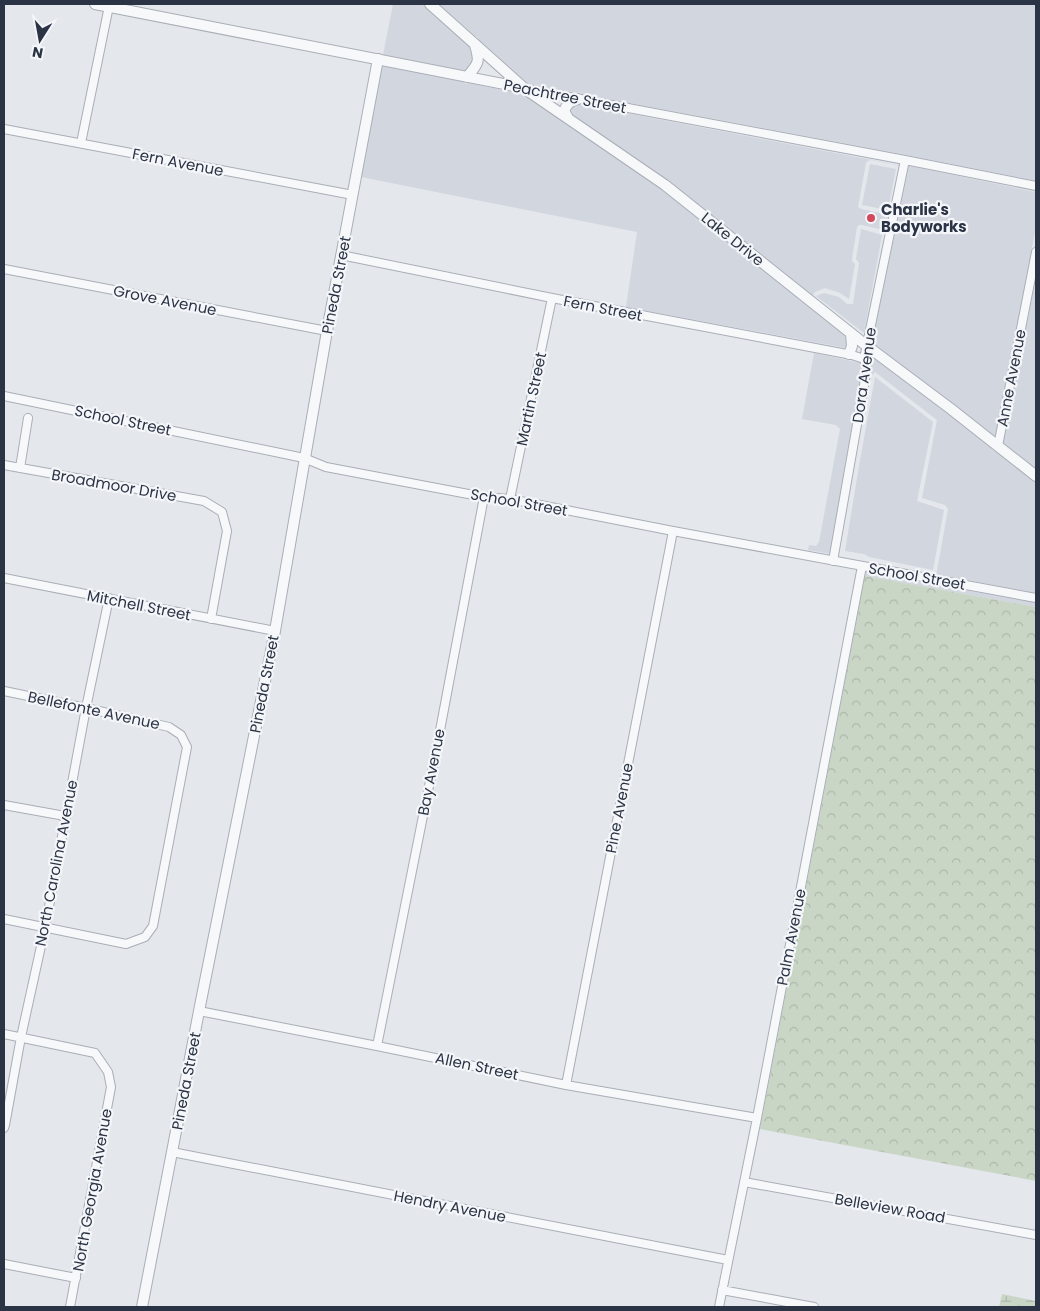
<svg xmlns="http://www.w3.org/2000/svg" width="1040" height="1311" font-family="Poppins,sans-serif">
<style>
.built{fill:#d2d6de}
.forest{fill:url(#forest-crowns)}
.wetland{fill:url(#wetland-marsh)}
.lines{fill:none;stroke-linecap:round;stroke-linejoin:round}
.minor-casing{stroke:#a9aeb7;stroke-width:10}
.tertiary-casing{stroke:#a9aeb7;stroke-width:12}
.minor{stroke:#f7f8fa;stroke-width:8}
.tertiary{stroke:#f7f8fa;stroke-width:10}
.poi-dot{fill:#d1495b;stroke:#f4f6f9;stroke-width:2}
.labels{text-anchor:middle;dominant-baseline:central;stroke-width:4.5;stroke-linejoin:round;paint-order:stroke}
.street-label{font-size:15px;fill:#2b3445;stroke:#f4f6f9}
.poi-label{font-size:15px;font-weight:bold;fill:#2b3445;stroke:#f4f6f9;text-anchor:start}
</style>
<defs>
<pattern id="forest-crowns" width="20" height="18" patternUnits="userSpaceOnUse" patternTransform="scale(1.25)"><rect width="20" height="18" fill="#c9d6c5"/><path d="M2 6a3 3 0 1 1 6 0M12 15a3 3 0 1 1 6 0" fill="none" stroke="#adb8ab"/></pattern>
<pattern id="wetland-marsh" width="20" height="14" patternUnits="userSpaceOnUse" patternTransform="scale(1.25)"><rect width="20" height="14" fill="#c9d6c5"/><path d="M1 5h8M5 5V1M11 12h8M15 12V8" fill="none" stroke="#adb8ab"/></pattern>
</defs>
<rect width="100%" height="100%" fill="#e4e7ec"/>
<path class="built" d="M 393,4 L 422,4 L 470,47 L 473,58 L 471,65 L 465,71 L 383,55 Z
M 438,4 L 1036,4 L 1036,181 L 902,154 L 581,94 L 581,92 L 578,93 L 527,84 L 478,40 L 478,37 L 476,37 Z
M 382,65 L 464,82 L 466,84 L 468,83 L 523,94 L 564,122 L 566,125 L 568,124 L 662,189 L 847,337 L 847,345 L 846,348 L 626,307 L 637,232 L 361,177 Z
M 578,104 L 899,165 L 899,167 L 897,165 L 871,160 L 868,161 L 866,163 L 858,207 L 861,209 L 889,215 L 886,232 L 883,230 L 862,225 L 859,225 L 857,227 L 852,259 L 852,261 L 855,264 L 849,299 L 840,293 L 825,288 L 815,292 L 812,296 L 668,181 L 571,114 L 569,111 L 573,106 Z
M 870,164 L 896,169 L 888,210 L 862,205 Z
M 909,166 L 1036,192 L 1036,227 L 995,437 L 872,343 Z
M 861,229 L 882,235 L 864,333 L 816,296 L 824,293 L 839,297 L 847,304 L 853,304 L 859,263 L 856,259 Z
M 1036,277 L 1036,469 L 1003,443 Z
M 814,353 L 847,360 L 860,363 L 862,369 L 830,554 L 808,550 L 809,545 L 816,546 L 819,542 L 840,429 L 836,425 L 802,419 Z
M 870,355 L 948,413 L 993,448 L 992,450 L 996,451 L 1036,482 L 1036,593 L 935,574 L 937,571 L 948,509 L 945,505 L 922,498 L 937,420 L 875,372 L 871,376 L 860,435 L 872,369 L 869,359 Z
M 875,377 L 933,422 L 917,501 L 944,510 L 933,570 L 869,557 L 864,554 L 845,551 L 859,466 Z
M 866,572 L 1036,603 L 1036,607 L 865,576 Z"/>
<path class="forest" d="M 865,576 L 1036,607 L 1036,1181 L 760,1129 Z"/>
<path class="wetland" d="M 1002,1294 L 1036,1301 L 1036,1307 L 999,1307 Z"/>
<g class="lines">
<defs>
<path id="minor" d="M 527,89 L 905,160 L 1036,186
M 4,129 L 353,195
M 81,143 L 109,6
M 341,255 L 552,298 L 852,355 L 864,359
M 4,269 L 327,331
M 4,396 L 304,458 L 326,467 L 484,497 L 510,499 L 673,531 L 1036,598
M 998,446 L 1036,252
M 4,465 L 204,501 L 222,512 L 227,531 L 211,619
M 20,468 L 28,418
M 510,499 L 552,298
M 833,561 L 867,368 L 864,359 L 905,160
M 4,578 L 275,631
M 4,691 L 86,708 L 169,727 L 181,735 L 187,747 L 153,926 L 145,937 L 126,944 L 4,919
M 4,805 L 65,816
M 199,1011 L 377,1046 L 566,1085 L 757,1118
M 4,1034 L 95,1053 L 108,1072 L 111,1087 L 70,1307
M 377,1046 L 438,741 L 484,497
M 566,1085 L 673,531
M 4,1128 L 5,1125 L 21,1037 L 45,928 L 86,708 L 109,598
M 172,1152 L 728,1260
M 744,1182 L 1036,1235
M 4,1264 L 76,1278
M 722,1290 L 814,1307
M 719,1307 L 757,1118 L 862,566"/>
<path id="tertiary" d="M 95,4 L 524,88
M 430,4 L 525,89 L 665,185 L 867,346 L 951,409 L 1036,476
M 467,77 C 479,63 480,62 475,45
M 568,118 L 564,111 C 567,104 570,101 578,99
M 849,354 L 852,346 L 851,334
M 142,1307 L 172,1152 L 199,1011 L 275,631 L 327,331 L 378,59"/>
</defs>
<use href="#minor" class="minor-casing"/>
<use href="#tertiary" class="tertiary-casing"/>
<use href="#minor" class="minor"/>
<use href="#tertiary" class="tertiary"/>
</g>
<circle class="poi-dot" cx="871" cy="218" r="5"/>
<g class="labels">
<g class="street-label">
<text transform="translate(565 96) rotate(11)">Peachtree Street</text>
<text transform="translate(178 162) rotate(11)">Fern Avenue</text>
<text transform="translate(733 239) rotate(39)">Lake Drive</text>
<text transform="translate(336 285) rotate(-79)">Pineda Street</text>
<text transform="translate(165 300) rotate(11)">Grove Avenue</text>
<text transform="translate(603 308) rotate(11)">Fern Street</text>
<text transform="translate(864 375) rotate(-82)">Dora Avenue</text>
<text transform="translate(1011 378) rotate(-79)">Anne Avenue</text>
<text transform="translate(531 399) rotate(-78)">Martin Street</text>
<text transform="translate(123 420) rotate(12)">School Street</text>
<text transform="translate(114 485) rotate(10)">Broadmoor Drive</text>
<text transform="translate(519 502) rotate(10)">School Street</text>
<text transform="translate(917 576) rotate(10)">School Street</text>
<text transform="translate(139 605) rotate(11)">Mitchell Street</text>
<text transform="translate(264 684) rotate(-79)">Pineda Street</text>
<text transform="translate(94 710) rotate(12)">Bellefonte Avenue</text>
<text transform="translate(431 772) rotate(-79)">Bay Avenue</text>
<text transform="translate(619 808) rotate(-79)">Pine Avenue</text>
<text transform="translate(56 863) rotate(-79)">North Carolina Avenue</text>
<text transform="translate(791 937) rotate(-79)">Palm Avenue</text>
<text transform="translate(477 1066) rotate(12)">Allen Street</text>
<text transform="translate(186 1081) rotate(-79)">Pineda Street</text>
<text transform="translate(92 1190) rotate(-80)">North Georgia Avenue</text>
<text transform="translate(450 1206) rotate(11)">Hendry Avenue</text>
<text transform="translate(890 1208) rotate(10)">Belleview Road</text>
</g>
<g class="poi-label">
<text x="881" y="209">Charlie's<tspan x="881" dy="17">Bodyworks</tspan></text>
</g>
</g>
<rect width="1040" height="1311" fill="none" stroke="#2b3445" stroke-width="10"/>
<g transform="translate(40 40) rotate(191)" stroke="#f4f6f9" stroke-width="4" paint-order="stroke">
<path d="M0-4L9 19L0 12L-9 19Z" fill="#2b3445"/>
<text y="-8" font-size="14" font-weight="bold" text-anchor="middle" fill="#2b3445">N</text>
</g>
</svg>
